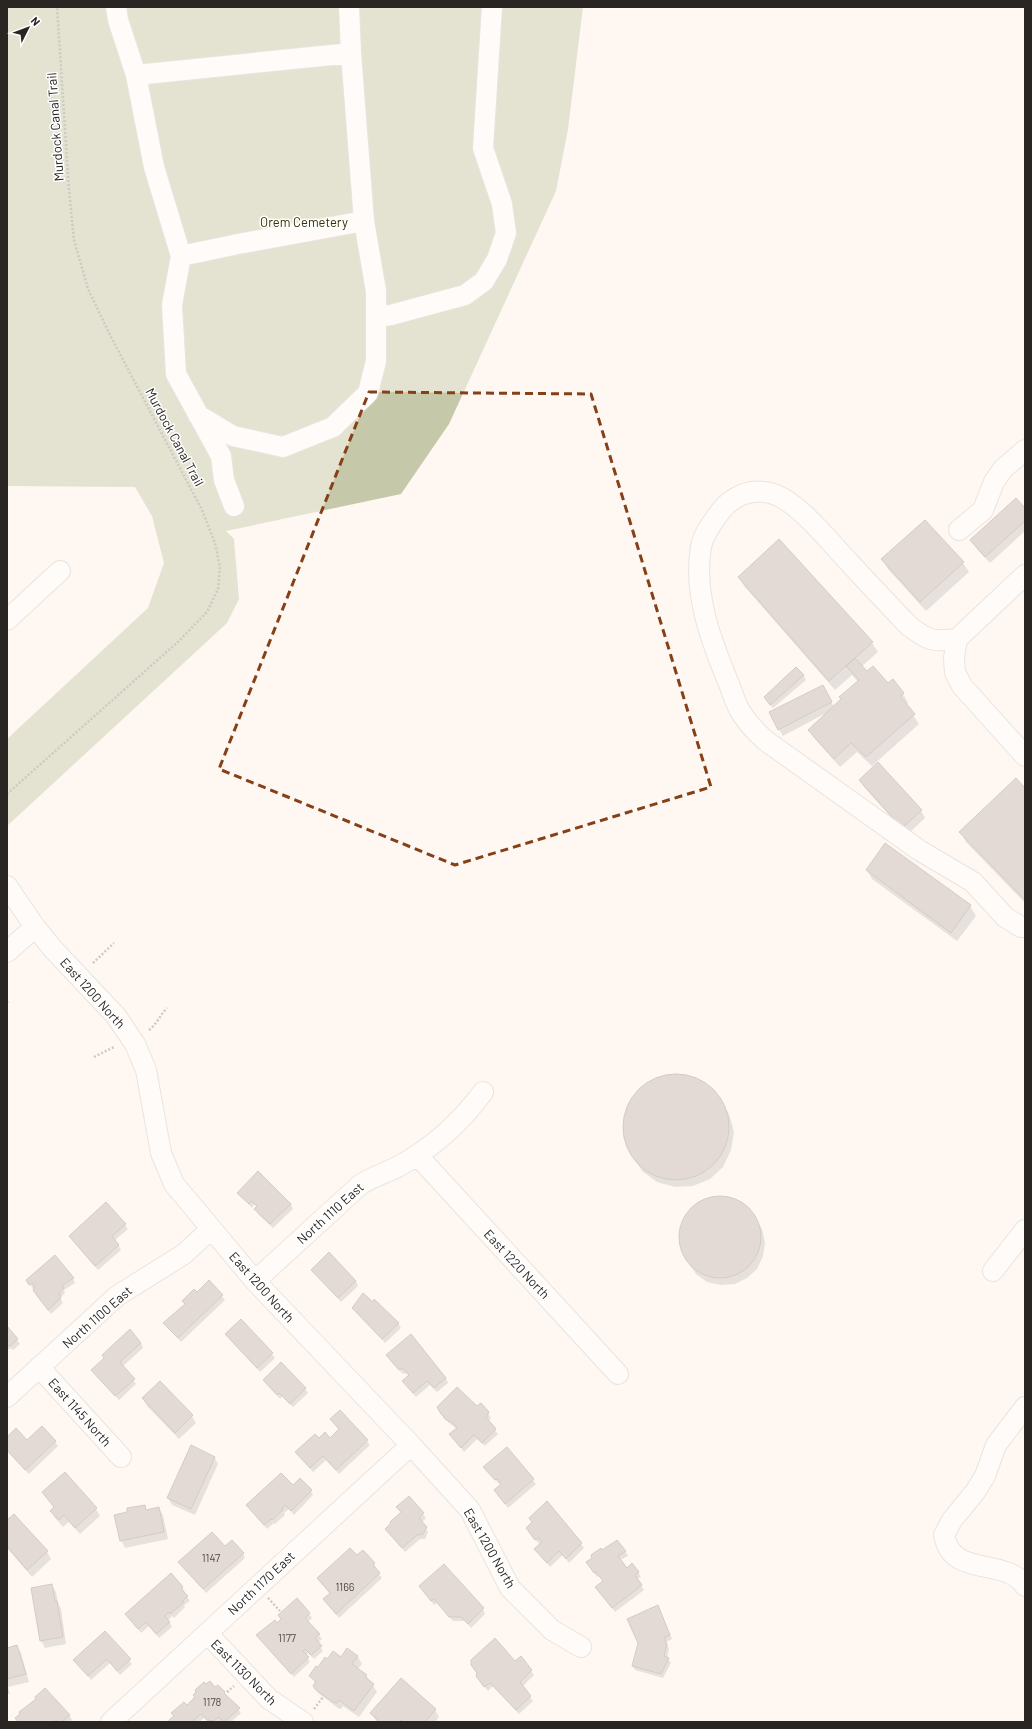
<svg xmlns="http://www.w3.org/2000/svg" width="1032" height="1729" font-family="Barlow,sans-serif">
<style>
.green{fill:#c5c8a9}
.shadow{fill:#0003}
.building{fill:#c3b7b1;stroke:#a1958f}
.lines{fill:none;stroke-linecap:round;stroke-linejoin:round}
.minor-casing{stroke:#d6cbc3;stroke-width:22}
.path{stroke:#97918d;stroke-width:2.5;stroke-dasharray:2 2;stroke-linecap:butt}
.minor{stroke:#fff;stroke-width:20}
.marked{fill:none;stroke:#854017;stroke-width:3;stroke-dasharray:8 5;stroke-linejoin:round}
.labels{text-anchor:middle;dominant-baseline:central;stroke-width:3;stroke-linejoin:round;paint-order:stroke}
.number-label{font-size:11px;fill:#504a46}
.street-label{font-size:13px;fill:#292522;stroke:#fff}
.park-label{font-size:13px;fill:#333500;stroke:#fff}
</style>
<rect width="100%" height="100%" fill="#fef7f2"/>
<path class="green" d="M 7,7 L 583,7 L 568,129 L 556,191 L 449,424 L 401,494 L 226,531 L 234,539 L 239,599 L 227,623 L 7,826 L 7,739 L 148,608 L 164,563 L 152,516 L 135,487 L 7,486 Z"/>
<path class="shadow" d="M 1025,510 L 1025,531 L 990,563 L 976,548 L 972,541 Z
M 925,521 L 963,563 L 969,572 L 926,611 L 888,569 L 882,559 Z
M 779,540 L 872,643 L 878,652 L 861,667 L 867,673 L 888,684 L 892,680 L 903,694 L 908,703 L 906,705 L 919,724 L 872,766 L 857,752 L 840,767 L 815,739 L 809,730 L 826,713 L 783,736 L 779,729 L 827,693 L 834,707 L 841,700 L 840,698 L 858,682 L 852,675 L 835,690 L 744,586 L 739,577 Z
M 803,675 L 806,680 L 773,708 L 768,702 Z
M 860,780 L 921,811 L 925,818 L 907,835 L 864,787 Z
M 1025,790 L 1025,903 L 966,842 L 961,832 Z
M 867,870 L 970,906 L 976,916 L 957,941 L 872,879 Z
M 670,1074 L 686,1075 L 702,1081 L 715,1091 L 729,1114 L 734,1132 L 731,1150 L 723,1167 L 710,1179 L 693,1186 L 675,1187 L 657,1182 L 642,1171 L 629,1149 L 624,1133 L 624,1117 L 630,1101 L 640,1088 L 654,1079 Z
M 238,1193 L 291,1204 L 293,1209 L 273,1228 L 258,1214 L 256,1209 L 257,1207 L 254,1204 L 252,1208 Z
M 715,1197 L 727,1197 L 739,1202 L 750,1210 L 762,1229 L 765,1243 L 763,1256 L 757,1269 L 747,1278 L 735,1284 L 721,1285 L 707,1282 L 696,1274 L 684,1256 L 680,1243 L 680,1231 L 684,1218 L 692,1208 L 702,1201 Z
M 125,1225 L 128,1229 L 115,1240 L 121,1250 L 98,1270 L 73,1241 Z
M 312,1270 L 356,1281 L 358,1286 L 341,1302 Z
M 73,1279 L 75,1283 L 64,1290 L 65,1293 L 60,1298 L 63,1303 L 51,1314 L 36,1295 L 34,1290 L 36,1287 L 33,1289 L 27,1280 Z
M 209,1282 L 225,1300 L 181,1342 L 165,1324 L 185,1305 L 183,1301 L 197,1293 Z
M 373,1303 L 398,1323 L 401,1328 L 385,1343 L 353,1308 Z
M 241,1320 L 275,1358 L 260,1372 L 226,1335 Z
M 7,1328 L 20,1344 L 13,1350 L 10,1348 L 7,1351 Z
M 141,1343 L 143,1348 L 122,1367 L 136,1384 L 119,1400 L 95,1374 Z
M 390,1360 L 446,1378 L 448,1383 L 437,1392 L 430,1385 L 416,1397 L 406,1385 L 409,1376 L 406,1373 L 403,1374 Z
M 264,1380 L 305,1389 L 308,1393 L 293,1407 L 282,1396 L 280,1399 Z
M 160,1382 L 192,1416 L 196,1423 L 179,1439 L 147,1406 L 143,1399 Z
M 438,1407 L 477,1408 L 488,1413 L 491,1418 L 488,1421 L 498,1434 L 485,1446 L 477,1439 L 464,1452 L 453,1438 L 457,1429 L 444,1419 Z
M 340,1411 L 370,1445 L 339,1474 L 326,1460 L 313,1472 L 297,1453 L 330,1439 L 340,1430 L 331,1419 Z
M 7,1438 L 27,1441 L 55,1442 L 58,1446 L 29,1474 L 7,1451 Z
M 507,1449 L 536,1484 L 508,1508 L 498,1495 L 502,1484 L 501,1483 L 499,1484 L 484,1467 Z
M 214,1457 L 218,1464 L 195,1515 L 172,1505 L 168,1498 Z
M 292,1487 L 311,1491 L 313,1495 L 294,1515 L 289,1509 L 284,1513 L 285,1515 L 275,1524 L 274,1523 L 267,1529 L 247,1505 Z
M 43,1492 L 96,1509 L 100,1516 L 80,1534 L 69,1522 L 63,1527 L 55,1518 L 51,1511 L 55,1508 Z
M 409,1497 L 426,1518 L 421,1523 L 428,1532 L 425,1539 L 420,1539 L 405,1552 L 386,1529 L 401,1513 L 397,1507 Z
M 144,1506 L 147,1511 L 159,1508 L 163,1515 L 168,1539 L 125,1548 L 121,1540 L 128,1513 Z
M 14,1515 L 47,1552 L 51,1559 L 32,1577 L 7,1548 L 7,1522 Z
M 527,1528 L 581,1544 L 584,1548 L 569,1563 L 563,1555 L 550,1567 L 535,1549 L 543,1541 L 539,1544 Z
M 225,1547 L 243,1553 L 245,1558 L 206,1593 L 179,1562 Z
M 602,1551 L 625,1551 L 628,1556 L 620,1560 L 627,1570 L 638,1572 L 641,1577 L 637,1579 L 644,1590 L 615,1612 L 599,1591 L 604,1581 L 600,1576 L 597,1577 L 590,1567 Z
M 357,1556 L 374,1564 L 376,1568 L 375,1569 L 382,1578 L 339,1618 L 324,1599 L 330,1594 L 318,1579 Z
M 52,1585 L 56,1592 L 58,1603 L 61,1609 L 66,1644 L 45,1648 L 41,1641 Z
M 420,1586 L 483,1609 L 485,1614 L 471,1628 L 465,1621 L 453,1621 L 437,1603 L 434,1605 Z
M 182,1587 L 185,1592 L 184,1593 L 190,1601 L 184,1605 L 185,1607 L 174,1618 L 172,1616 L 168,1620 L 172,1627 L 159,1638 L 149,1626 L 141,1633 L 126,1614 Z
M 297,1599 L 312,1618 L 308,1622 L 322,1639 L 317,1643 L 323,1651 L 314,1659 L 308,1653 L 305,1655 L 310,1662 L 294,1677 L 257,1635 L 282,1620 Z
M 660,1611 L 672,1639 L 666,1642 L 669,1649 L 667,1658 L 671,1663 L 663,1678 L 635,1670 L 633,1666 Z
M 105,1632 L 132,1664 L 120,1675 L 110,1663 L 91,1680 L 75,1660 Z
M 17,1646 L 21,1653 L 29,1682 L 8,1687 L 10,1694 L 7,1694 L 7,1649 Z
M 347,1649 L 358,1657 L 362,1664 L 358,1669 L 366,1675 L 377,1692 L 359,1717 L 343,1706 L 341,1709 L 338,1708 L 318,1693 L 314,1686 L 316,1684 L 310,1676 L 328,1660 L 341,1658 Z
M 521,1657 L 534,1675 L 522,1687 L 533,1701 L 519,1714 L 493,1686 L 488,1691 L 480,1681 L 477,1676 L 477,1674 L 472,1665 L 515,1662 Z
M 206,1686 L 224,1693 L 241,1713 L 231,1722 L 221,1721 L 208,1722 L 204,1718 L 199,1722 L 171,1722 Z
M 435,1710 L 439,1717 L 435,1722 L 377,1722 L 371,1713 Z
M 69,1715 L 72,1720 L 69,1722 L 18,1722 Z"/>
<path class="building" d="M 1016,498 L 1025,508 L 1025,521 L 985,557 L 970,540 Z
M 925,520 L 964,562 L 920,602 L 881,559 Z
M 779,539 L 873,642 L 829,681 L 738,577 Z
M 855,658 L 867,671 L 873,666 L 888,683 L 893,679 L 904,693 L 900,696 L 915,714 L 866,757 L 851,743 L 834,759 L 808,730 L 841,699 L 839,697 L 859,680 L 846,666 Z
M 796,667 L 804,675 L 770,705 L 764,697 Z
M 823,685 L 832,702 L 778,730 L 769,712 Z
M 878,762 L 922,810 L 902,828 L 859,780 Z
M 1016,778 L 1025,788 L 1025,900 L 959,832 Z
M 885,843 L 971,905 L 951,933 L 866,870 Z
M623 1127a53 53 0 1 1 106 0a53 53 0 1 1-106 0Z
M 258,1171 L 291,1204 L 270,1224 L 254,1209 L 257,1206 L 251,1201 L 249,1204 L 237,1193 Z
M679 1237a41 41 0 1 1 82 0a41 41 0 1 1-82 0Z
M 106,1202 L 126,1224 L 112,1236 L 119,1245 L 95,1266 L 69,1236 Z
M 329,1252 L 356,1281 L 338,1298 L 311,1270 Z
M 55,1255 L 74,1278 L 62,1285 L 64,1288 L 59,1293 L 61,1298 L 48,1310 L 33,1290 L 35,1287 L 32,1283 L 29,1285 L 26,1280 Z
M 209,1280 L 223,1295 L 178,1338 L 163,1323 L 185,1304 L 182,1301 L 194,1289 L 197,1292 Z
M 363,1293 L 373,1302 L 374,1299 L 399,1323 L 382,1339 L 352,1308 Z
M 241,1319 L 273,1353 L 257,1368 L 225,1334 Z
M 7,1326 L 18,1339 L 10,1346 L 7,1345 Z
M 130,1329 L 141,1343 L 120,1362 L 135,1379 L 115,1396 L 91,1370 L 104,1358 L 102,1355 Z
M 411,1334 L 446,1378 L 434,1388 L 427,1381 L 413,1393 L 402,1381 L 409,1375 L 403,1368 L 399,1370 L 386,1355 Z
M 281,1362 L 306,1388 L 290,1404 L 279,1393 L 277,1395 L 263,1380 Z
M 160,1381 L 193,1415 L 175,1433 L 142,1398 Z
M 457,1387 L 477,1406 L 481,1403 L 489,1412 L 486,1417 L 496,1429 L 482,1443 L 474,1435 L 461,1448 L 449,1434 L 457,1428 L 453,1423 L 448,1421 L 441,1414 L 437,1407 Z
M 340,1410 L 368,1440 L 336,1470 L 323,1456 L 310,1468 L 295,1452 L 315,1434 L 319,1438 L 325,1432 L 330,1438 L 339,1429 L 330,1419 Z
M 42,1426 L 56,1441 L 25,1470 L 7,1450 L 7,1437 L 16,1428 L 27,1440 Z
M 191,1445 L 215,1457 L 191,1509 L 167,1498 Z
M 507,1447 L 534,1479 L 505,1504 L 494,1490 L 501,1484 L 498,1479 L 495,1480 L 483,1467 Z
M 65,1472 L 97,1508 L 75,1528 L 64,1515 L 59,1520 L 50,1511 L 54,1507 L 42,1492 Z
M 281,1473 L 293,1485 L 300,1478 L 312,1490 L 291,1511 L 285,1505 L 282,1509 L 283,1510 L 272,1520 L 271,1519 L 264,1525 L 246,1505 Z
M 409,1496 L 424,1513 L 419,1518 L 427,1527 L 423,1534 L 417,1535 L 402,1548 L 385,1529 L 391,1523 L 390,1522 L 401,1512 L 396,1507 Z
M 547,1501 L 582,1543 L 566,1559 L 559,1551 L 547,1563 L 534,1549 L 542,1542 L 539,1538 L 535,1540 L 526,1528 L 532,1522 L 529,1518 Z
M 145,1505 L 146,1510 L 159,1507 L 164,1532 L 120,1541 L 114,1515 L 127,1512 L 127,1508 Z
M 14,1514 L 48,1551 L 27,1570 L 7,1546 L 7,1520 Z
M 212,1532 L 225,1546 L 232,1540 L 244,1553 L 203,1589 L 178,1562 Z
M 617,1540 L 626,1551 L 618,1556 L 627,1568 L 632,1563 L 639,1572 L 635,1575 L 642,1585 L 612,1608 L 595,1587 L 603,1581 L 596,1572 L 594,1573 L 586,1562 L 592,1558 L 591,1555 L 601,1548 L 602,1550 Z
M 350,1548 L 357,1555 L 363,1550 L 375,1563 L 373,1565 L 380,1573 L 336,1614 L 323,1599 L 330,1593 L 317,1578 Z
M 444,1564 L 484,1608 L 468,1624 L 461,1617 L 449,1617 L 434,1599 L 431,1601 L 419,1586 Z
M 171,1573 L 183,1587 L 181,1589 L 188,1596 L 182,1601 L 184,1602 L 170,1614 L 169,1612 L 165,1616 L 170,1622 L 156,1634 L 146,1622 L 138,1629 L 125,1614 Z
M 52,1584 L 55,1601 L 57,1601 L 63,1637 L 40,1641 L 31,1588 Z
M 297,1598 L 310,1613 L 305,1618 L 320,1634 L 315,1638 L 322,1646 L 311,1655 L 305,1649 L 303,1651 L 309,1657 L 291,1674 L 256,1635 L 275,1620 L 277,1623 L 281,1619 L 278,1615 Z
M 658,1605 L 670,1635 L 664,1638 L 667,1644 L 664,1656 L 669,1658 L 661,1674 L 632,1666 L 638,1643 L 627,1619 Z
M 105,1631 L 131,1659 L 117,1671 L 107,1659 L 88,1676 L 73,1660 Z
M 495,1638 L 515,1661 L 521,1656 L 532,1670 L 520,1682 L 531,1696 L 516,1710 L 490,1683 L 484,1687 L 476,1676 L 477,1673 L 471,1665 L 471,1660 Z
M 17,1645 L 26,1674 L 7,1679 L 7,1648 Z
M 347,1648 L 358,1656 L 352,1664 L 367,1675 L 365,1677 L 374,1684 L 354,1711 L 339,1700 L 337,1703 L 333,1702 L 315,1689 L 313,1686 L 316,1681 L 309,1676 L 316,1666 L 318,1667 L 325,1657 L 327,1659 L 333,1651 L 341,1657 Z
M 401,1678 L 436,1709 L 425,1722 L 404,1722 L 401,1720 L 399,1722 L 380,1722 L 370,1713 Z
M 210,1681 L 215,1687 L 218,1685 L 225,1692 L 224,1693 L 240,1708 L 224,1722 L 218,1717 L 214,1721 L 207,1720 L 201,1714 L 192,1722 L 170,1722 L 169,1720 L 174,1716 L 171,1713 L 184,1702 L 187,1705 L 195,1697 L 193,1695 L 196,1692 L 195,1690 L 204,1682 L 206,1684 Z
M 45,1688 L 70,1715 L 62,1722 L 58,1722 L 56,1720 L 53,1722 L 18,1722 L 15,1718 L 20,1714 L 19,1712 L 36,1699 L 35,1697 Z"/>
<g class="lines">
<defs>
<path id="minor" d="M 116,7 L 118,20 L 136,75 L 154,167 L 181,256 L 172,305 L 176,374 L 221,456 L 224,480 L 234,506
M 136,75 L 351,53
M 181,256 L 238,244 L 364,221
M 376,317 L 391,315 L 465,295 L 484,281 L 497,259 L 506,233 L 502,204 L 483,148 L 492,7
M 198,415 L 233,436 L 283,447 L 333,427 L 368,393 L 376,361 L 376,291 L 364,221 L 351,53 L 349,7
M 959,530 L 983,510 L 994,482 L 1003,469 L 1025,450
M 7,620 L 60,571
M 957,639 L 1025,575
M 1025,756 L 962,686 L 955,672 L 954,658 L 957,639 C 932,642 929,641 909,626 C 888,604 867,582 847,560 C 828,540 796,499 770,493 C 750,488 731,497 720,512 C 713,522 703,534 701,547 C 693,593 711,641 729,684 C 733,694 736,706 742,714 C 749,725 757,733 766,741 L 919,850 L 973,882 L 1005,917 L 1021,927 L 1025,927
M 7,886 L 35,927 L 53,949 L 116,1016 L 135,1044 L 146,1070 L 161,1153 L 174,1184 L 255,1281 L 411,1445 L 470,1510 L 510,1588 L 552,1630 L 581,1647
M 7,952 L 35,927
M 417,1155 L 618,1374
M 993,1271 L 1025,1230
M 255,1281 L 360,1185 C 373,1176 387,1173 401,1165 C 433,1147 461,1122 483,1092
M 39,1367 L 121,1457
M 7,1397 L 117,1296 L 184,1254 L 211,1229
M 1025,1407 L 996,1445 L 985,1476 L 975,1492 L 952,1520 L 944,1535 C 952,1579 1005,1556 1025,1586
M 207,1633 L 269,1699 L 303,1722
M 111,1722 L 411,1445"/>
</defs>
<use href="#minor" class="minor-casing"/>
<path class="path" d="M 7,794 L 180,640 L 207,612 L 218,589 L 220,567 L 215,543 L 202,510 L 111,337 L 88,289 L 74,240 L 69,190 L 57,7
M 93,963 L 114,943
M 7,1002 L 8,1003
M 149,1030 C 157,1024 160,1015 167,1008
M 94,1057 L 114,1047
M 268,1598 L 280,1611
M 227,1692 L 234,1686
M 314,1709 L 323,1697"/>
<use href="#minor" class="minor"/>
</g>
<path d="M0 0H1032V1729H0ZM 369,392 L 591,394 L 711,787 L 455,865 L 219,769 Z" fill="#fef7f2" fill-opacity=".55" fill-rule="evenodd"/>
<path class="marked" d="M 369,392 L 591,394 L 711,787 L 455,865 L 219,769 Z"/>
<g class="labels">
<g class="number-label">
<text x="211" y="1557">1147</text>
<text x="345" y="1586">1166</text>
<text x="287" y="1637">1177</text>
<text x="212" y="1701">1178</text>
</g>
<g class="street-label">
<text transform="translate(55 127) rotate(-94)">Murdock Canal Trail</text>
<text transform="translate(175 437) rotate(62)">Murdock Canal Trail</text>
<text transform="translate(93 993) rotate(48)">East 1200 North</text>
<text transform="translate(330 1213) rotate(-42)">North 1110 East</text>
<text transform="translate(517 1264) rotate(47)">East 1220 North</text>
<text transform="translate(262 1287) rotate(48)">East 1200 North</text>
<text transform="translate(97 1317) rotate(-41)">North 1100 East</text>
<text transform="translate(80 1412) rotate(48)">East 1145 North</text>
<text transform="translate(490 1548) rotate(60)">East 1200 North</text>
<text transform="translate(261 1583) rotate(-43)">North 1170 East</text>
<text transform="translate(244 1672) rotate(45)">East 1130 North</text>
</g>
<g class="park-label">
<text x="304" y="222">Orem Cemetery</text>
</g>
</g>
<rect width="1032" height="1729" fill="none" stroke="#292522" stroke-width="16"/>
<g transform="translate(28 28) rotate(48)" stroke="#ffffff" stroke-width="3" paint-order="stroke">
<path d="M0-3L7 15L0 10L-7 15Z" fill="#292522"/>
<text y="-6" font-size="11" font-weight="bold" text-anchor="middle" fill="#292522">N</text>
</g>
</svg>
